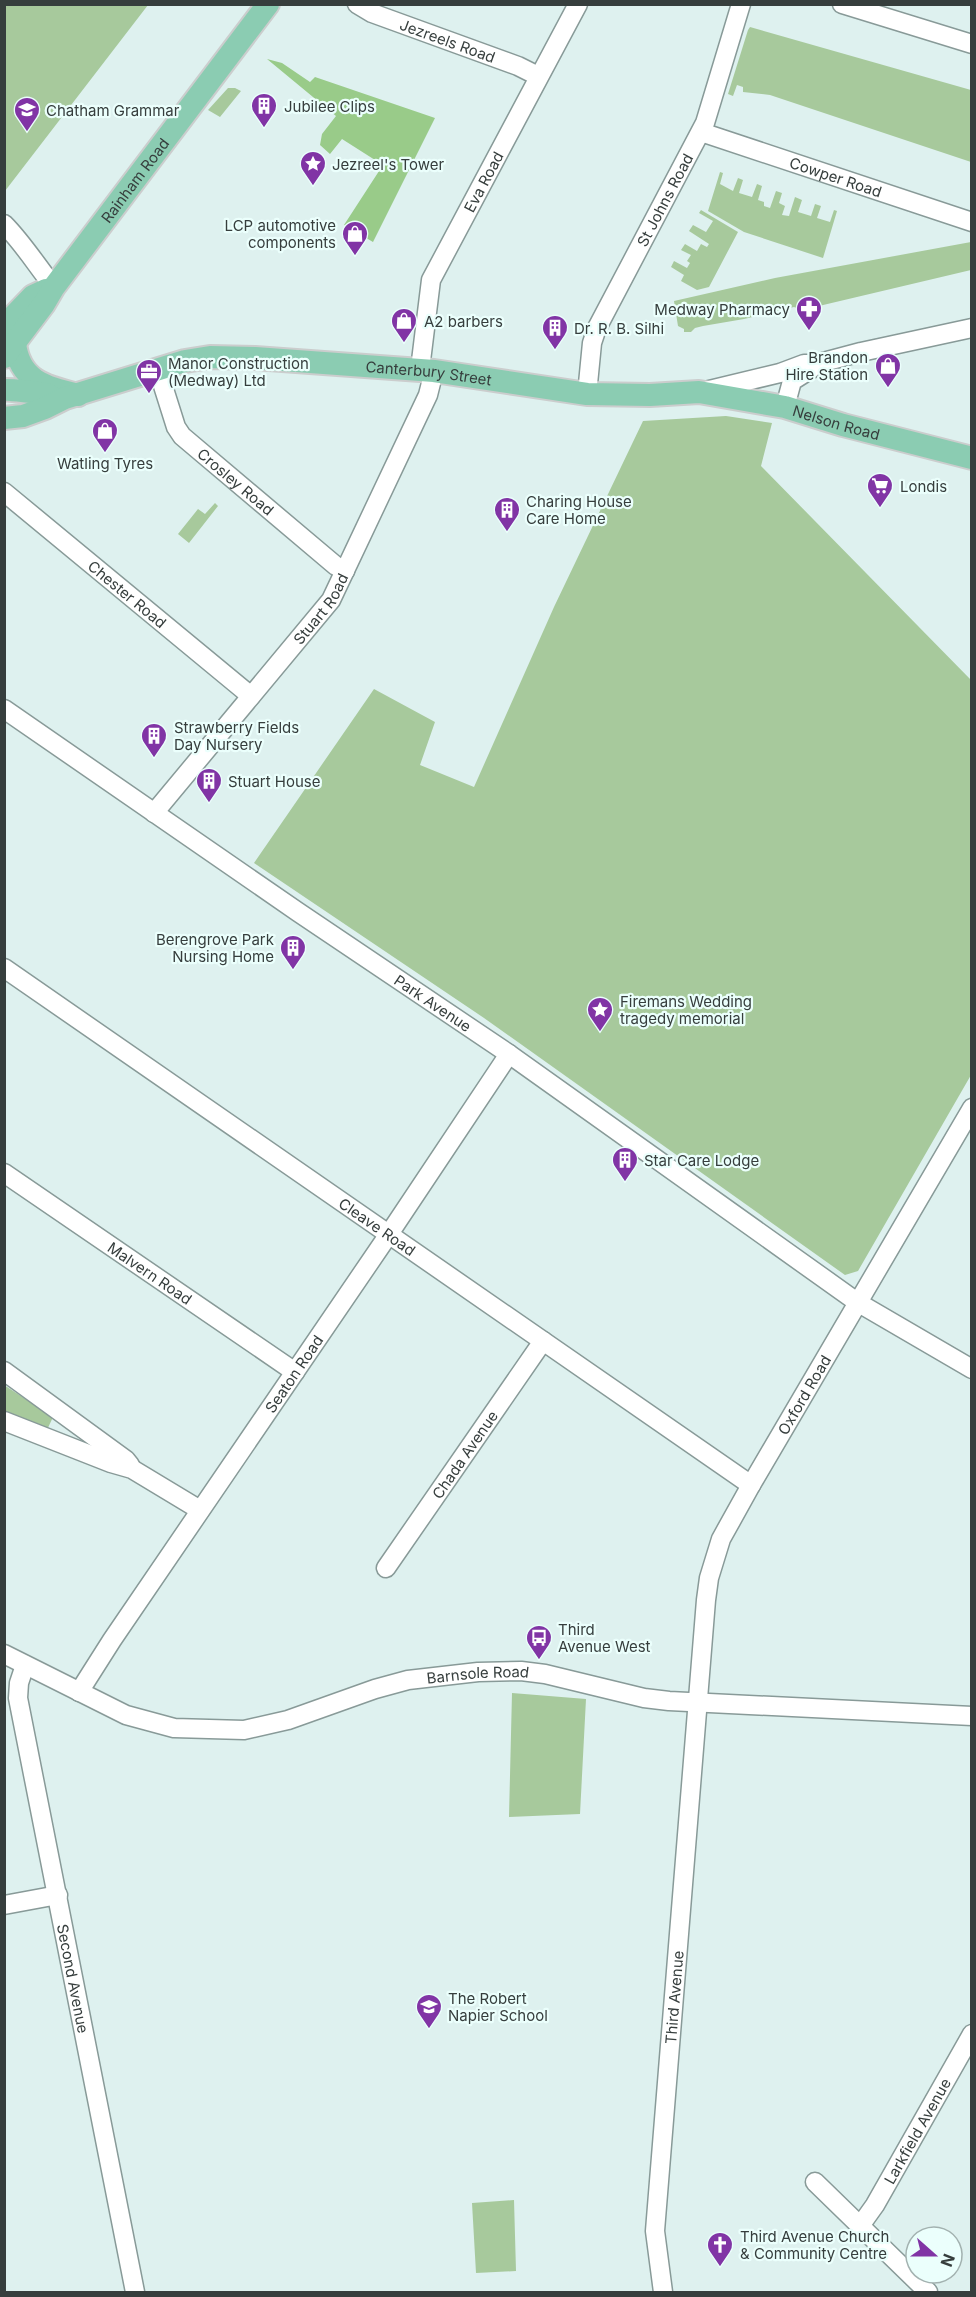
<svg xmlns="http://www.w3.org/2000/svg" width="976" height="2297" font-family="Inter,sans-serif">
<style>
.green{fill:#a7c99c}
.forest{fill:#99cb89}
.lines{fill:none;stroke-linecap:round;stroke-linejoin:round}
.minor-casing{stroke:#889a98;stroke-width:21}
.major-casing{stroke:#cbcdcd;stroke-width:26}
.minor{stroke:#fff;stroke-width:18}
.major{stroke:#8bccb2;stroke-width:22}
.labels{text-anchor:middle;dominant-baseline:central;stroke-width:4.5;stroke-linejoin:round;paint-order:stroke}
.street-label{font-size:15px;fill:#363e3d;stroke:#ebfffc}
.poi-label{font-size:15px;fill:#363e3d;stroke:#ebfffc;text-anchor:start}
</style>
<rect width="100%" height="100%" fill="#def1ef"/>
<path class="green" d="M 5,4 L 148,5 L 5,191 L 4,5 Z
M 750,27 L 971,90 L 971,162 L 770,95 L 743,92 L 743,87 L 737,85 L 733,96 L 728,94 L 748,30 Z
M 228,88 L 235,88 L 241,91 L 220,117 L 208,110 Z
M 720,172 L 723,173 L 720,184 L 733,191 L 738,178 L 743,180 L 739,193 L 752,197 L 757,184 L 762,186 L 758,200 L 764,202 L 764,206 L 770,208 L 776,191 L 782,193 L 779,203 L 785,206 L 782,215 L 789,216 L 795,197 L 802,200 L 798,212 L 811,216 L 815,204 L 821,206 L 817,218 L 830,222 L 834,210 L 837,211 L 823,258 L 744,232 L 708,211 Z
M 701,210 L 738,232 L 709,287 L 697,290 L 681,281 L 684,275 L 671,267 L 674,261 L 687,268 L 690,263 L 687,261 L 691,255 L 681,250 L 685,244 L 697,251 L 701,244 L 707,247 L 709,244 L 689,231 L 693,225 L 706,232 L 713,221 L 699,213 Z
M 971,242 L 971,270 L 802,310 L 794,307 L 744,319 L 703,326 L 695,328 L 691,332 L 684,332 L 684,329 L 678,326 L 674,301 L 775,278 Z
M 726,416 L 772,423 L 761,466 L 971,680 L 971,1075 L 858,1271 L 845,1275 L 484,1018 L 254,863 L 374,689 L 435,722 L 420,765 L 474,787 L 554,607 L 643,421 Z
M 215,503 L 218,506 L 189,543 L 178,534 L 198,509 L 205,514 Z
M 4,1385 L 53,1417 L 47,1430 L 5,1413 Z
M 512,1693 L 586,1699 L 580,1814 L 509,1817 Z
M 514,2200 L 516,2271 L 476,2273 L 472,2203 Z"/>
<path class="forest" d="M 267,59 L 282,63 L 310,82 L 315,77 L 435,118 L 373,242 L 344,225 L 381,168 L 375,160 L 342,139 L 330,154 L 320,145 L 322,134 L 336,116 Z"/>
<g class="lines">
<defs>
<g id="minor">
<path id="s1" d="M 357,4 L 372,13 L 518,66 L 538,76"/>
<path d="M 842,4 L 972,44"/>
<path id="s2" d="M 701,132 L 972,222"/>
<path d="M 4,224 C 23,243 37,266 54,287"/>
<path id="s3" d="M 420,369 L 431,280 L 578,4"/>
<path id="s4" d="M 158,370 L 176,427 L 182,436 L 336,566 L 345,571"/>
<path d="M 701,392 L 780,373 L 804,364 L 816,364 L 861,352 L 972,328"/>
<path id="s5" d="M 587,394 L 592,343 L 597,328 L 705,123 L 741,4"/>
<path d="M 785,407 L 792,381 L 811,369"/>
<path id="s6" d="M 4,492 L 251,696"/>
<path id="s7" d="M 4,709 L 298,912 L 509,1054 L 857,1302 L 972,1369"/>
<path id="s8" d="M 154,813 L 331,600 L 428,395 L 434,371"/>
<path id="s9" d="M 4,968 L 751,1485"/>
<path id="s10" d="M 4,1173 L 295,1372"/>
<path d="M 4,1371 L 126,1460 L 130,1465"/>
<path d="M 4,1421 L 111,1463 L 132,1469 L 200,1510"/>
<path id="s11" d="M 386,1568 L 543,1341"/>
<path id="s12" d="M 4,1654 L 126,1715 L 174,1728 L 244,1730 L 288,1720 L 375,1689 L 408,1680 L 478,1672 L 521,1671 L 545,1674 L 644,1698 L 669,1701 L 972,1716"/>
<path id="s13" d="M 25,1665 L 19,1683 L 18,1698 C 57,1896 96,2094 135,2292"/>
<path id="s14" d="M 79,1692 L 112,1640 L 389,1234 L 509,1054"/>
<path d="M 4,1905 L 58,1895"/>
<path d="M 815,2182 L 928,2292"/>
<path id="s15" d="M 860,2226 L 875,2205 L 972,2034"/>
<path id="s16" d="M 663,2292 L 655,2231 L 706,1600 L 709,1578 L 721,1539 L 751,1485 L 972,1108"/>
</g>
<g id="major">
<path d="M 4,326 L 33,296 L 46,290"/>
<path d="M 15,343 C 19,381 46,387 78,395"/>
<path id="s17" d="M 4,357 L 44,304 L 54,287 L 268,4"/>
<path d="M 4,390 C 8,389 40,393 45,394 C 49,394 51,397 54,399"/>
<path id="s18" d="M 4,418 L 23,416 L 45,408 L 65,398 L 185,361 L 210,357 L 255,358 L 434,371 L 587,394 L 650,395 L 699,392 L 785,407 L 843,425 L 972,458"/>
</g>
</defs>
<use href="#minor" class="minor-casing"/>
<use href="#major" class="major-casing"/>
<use href="#minor" class="minor"/>
<use href="#major" class="major"/>
</g>
<defs>
<symbol id="building-pin" viewBox="-11 -11 22 30"><path d="M0 17L-7.5 6A9.5 9.5 0 1 1 7.5 6Z" fill="#8134a5" stroke="#ebfffc"/><path d="M-4-6H4V6H1V3H-1V6H-4ZM-2.5-4.3h1.7v1.8h-1.7ZM.8-4.3h1.7v1.8H.8ZM-2.5-1h1.7V.8h-1.7ZM.8-1h1.7V.8H.8Z" fill="#fff"/></symbol>
<symbol id="school-pin" viewBox="-11 -11 22 30"><path d="M0 17L-7.5 6A9.5 9.5 0 1 1 7.5 6Z" fill="#8134a5" stroke="#ebfffc"/><path d="M0-5L7-2L0 1L-7-2ZM-4 1L0 2.5L4 1V4Q0 6-4 4Z" fill="#fff"/></symbol>
<symbol id="sight-pin" viewBox="-11 -11 22 30"><path d="M0 17L-7.5 6A9.5 9.5 0 1 1 7.5 6Z" fill="#8134a5" stroke="#ebfffc"/><path d="M0-6L1.8-2.2L6-1.7L2.9 1.2L3.7 5.4L0 3.3L-3.7 5.4L-2.9 1.2L-6-1.7L-1.8-2.2Z" fill="#fff"/></symbol>
<symbol id="shop-pin" viewBox="-11 -11 22 30"><path d="M0 17L-7.5 6A9.5 9.5 0 1 1 7.5 6Z" fill="#8134a5" stroke="#ebfffc"/><path d="M-5-2.5h2.3a2.7 3.5 0 0 1 5.4 0H5L5.5 6h-11ZM-1.5-2.5h3a1.5 2.3 0 0 0-3 0Z" fill="#fff"/></symbol>
<symbol id="pharmacy-pin" viewBox="-11 -11 22 30"><path d="M0 17L-7.5 6A9.5 9.5 0 1 1 7.5 6Z" fill="#8134a5" stroke="#ebfffc"/><path d="M-2-6h4v4h4v4h-4v4h-4v-4h-4v-4h4Z" fill="#fff"/></symbol>
<symbol id="office-pin" viewBox="-11 -11 22 30"><path d="M0 17L-7.5 6A9.5 9.5 0 1 1 7.5 6Z" fill="#8134a5" stroke="#ebfffc"/><path d="M-6-3h4V-5.5h4V-3h4V5H-6ZM-1-4.5V-3h2v-1.5ZM-6 0V1H6V0Z" fill="#fff"/></symbol>
<symbol id="supermarket-pin" viewBox="-11 -11 22 30"><path d="M0 17L-7.5 6A9.5 9.5 0 1 1 7.5 6Z" fill="#8134a5" stroke="#ebfffc"/><path d="M-6-5.5h2.5l.6 2H6L4.5 2H-2.5L-4.4-4H-6ZM-1.5 3.2a1.3 1.3 0 1 0 .1 0ZM3 3.2a1.3 1.3 0 1 0 .1 0Z" fill="#fff"/></symbol>
<symbol id="bus-pin" viewBox="-11 -11 22 30"><path d="M0 17L-7.5 6A9.5 9.5 0 1 1 7.5 6Z" fill="#8134a5" stroke="#ebfffc"/><path d="M-5-6H5V4H4V6H2V4H-2V6H-4V4H-5ZM-3.5-4V0h7V-4ZM-3.5 1.2v1.5H-2V1.2ZM2 1.2v1.5H3.5V1.2Z" fill="#fff"/></symbol>
<symbol id="church-pin" viewBox="-11 -11 22 30"><path d="M0 17L-7.5 6A9.5 9.5 0 1 1 7.5 6Z" fill="#8134a5" stroke="#ebfffc"/><path d="M-1.2-6h2.4v3.5h3.3v2.4h-3.3V6h-2.4V-.1h-3.3v-2.4h3.3Z" fill="#fff"/></symbol>
</defs>
<g fill-rule="evenodd">
<use href="#building-pin" x="249" y="91" width="30" height="40"/>
<use href="#school-pin" x="12" y="95" width="30" height="40"/>
<use href="#sight-pin" x="298" y="149" width="30" height="40"/>
<use href="#shop-pin" x="340" y="219" width="30" height="40"/>
<use href="#pharmacy-pin" x="794" y="294" width="30" height="40"/>
<use href="#shop-pin" x="389" y="306" width="30" height="40"/>
<use href="#building-pin" x="540" y="313" width="30" height="40"/>
<use href="#shop-pin" x="873" y="351" width="30" height="40"/>
<use href="#office-pin" x="134" y="357" width="30" height="40"/>
<use href="#shop-pin" x="90" y="416" width="30" height="40"/>
<use href="#supermarket-pin" x="865" y="471" width="30" height="40"/>
<use href="#building-pin" x="492" y="495" width="30" height="40"/>
<use href="#building-pin" x="139" y="721" width="30" height="40"/>
<use href="#building-pin" x="194" y="766" width="30" height="40"/>
<use href="#building-pin" x="278" y="933" width="30" height="40"/>
<use href="#sight-pin" x="585" y="995" width="30" height="40"/>
<use href="#building-pin" x="610" y="1145" width="30" height="40"/>
<use href="#bus-pin" x="524" y="1623" width="30" height="40"/>
<use href="#school-pin" x="414" y="1992" width="30" height="40"/>
<use href="#church-pin" x="705" y="2230" width="30" height="40"/>
</g>
<g class="labels">
<g class="street-label">
<text stroke="none"><textPath href="#s1" startOffset="98">Jezreels Road</textPath></text>
<text stroke="none"><textPath href="#s2" startOffset="142">Cowper Road</textPath></text>
<text stroke="none"><textPath href="#s17" startOffset="220">Rainham Road</textPath></text>
<text stroke="none"><textPath href="#s3" startOffset="201">Eva Road</textPath></text>
<text stroke="none"><textPath href="#s5" startOffset="212">St Johns Road</textPath></text>
<text stroke="none"><textPath href="#s18" startOffset="435">Canterbury Street</textPath></text>
<text stroke="none"><textPath href="#s18" startOffset="848">Nelson Road</textPath></text>
<text stroke="none"><textPath href="#s4" startOffset="141">Crosley Road</textPath></text>
<text stroke="none"><textPath href="#s6" startOffset="160">Chester Road</textPath></text>
<text stroke="none"><textPath href="#s8" startOffset="264">Stuart Road</textPath></text>
<text stroke="none"><textPath href="#s7" startOffset="520">Park Avenue</textPath></text>
<text stroke="none"><textPath href="#s9" startOffset="454">Cleave Road</textPath></text>
<text stroke="none"><textPath href="#s10" startOffset="177">Malvern Road</textPath></text>
<text stroke="none"><textPath href="#s14" startOffset="384">Seaton Road</textPath></text>
<text stroke="none"><textPath href="#s16" startOffset="924">Oxford Road</textPath></text>
<text stroke="none"><textPath href="#s11" startOffset="138">Chada Avenue</textPath></text>
<text stroke="none"><textPath href="#s12" startOffset="498">Barnsole Road</textPath></text>
<text stroke="none"><textPath href="#s13" startOffset="320">Second Avenue</textPath></text>
<text stroke="none"><textPath href="#s16" startOffset="296">Third Avenue</textPath></text>
<text stroke="none"><textPath href="#s15" startOffset="111">Larkfield Avenue</textPath></text>
</g>
<g class="poi-label">
<text x="284" y="106">Jubilee Clips</text>
<text x="46" y="110">Chatham Grammar</text>
<text x="332" y="164">Jezreel's Tower</text>
<text x="336" y="225" text-anchor="end">LCP automotive<tspan x="336" dy="17">components</tspan></text>
<text x="790" y="309" text-anchor="end">Medway Pharmacy</text>
<text x="424" y="321">A2 barbers</text>
<text x="574" y="328">Dr. R. B. Silhi</text>
<text x="868" y="357" text-anchor="end">Brandon<tspan x="868" dy="17">Hire Station</tspan></text>
<text x="168" y="363">Manor Construction<tspan x="168" dy="17">(Medway) Ltd</tspan></text>
<text x="105" y="463" text-anchor="middle">Watling Tyres</text>
<text x="900" y="486">Londis</text>
<text x="526" y="501">Charing House<tspan x="526" dy="17">Care Home</tspan></text>
<text x="174" y="727">Strawberry Fields<tspan x="174" dy="17">Day Nursery</tspan></text>
<text x="228" y="781">Stuart House</text>
<text x="274" y="939" text-anchor="end">Berengrove Park<tspan x="274" dy="17">Nursing Home</tspan></text>
<text x="620" y="1001">Firemans Wedding<tspan x="620" dy="17">tragedy memorial</tspan></text>
<text x="644" y="1160">Star Care Lodge</text>
<text x="558" y="1629">Third<tspan x="558" dy="17">Avenue West</tspan></text>
<text x="448" y="1998">The Robert<tspan x="448" dy="17">Napier School</tspan></text>
<text x="740" y="2236">Third Avenue Church<tspan x="740" dy="17">&amp; Community Centre</tspan></text>
</g>
</g>
<rect width="976" height="2297" fill="none" stroke="#363e3d" stroke-width="12"/>
<g transform="translate(934 2255) rotate(111)"><circle r="28" fill="#ebfffc" stroke="#a3b2b0" stroke-width="1.5"/>
<path d="M0-4.5L10 22L0 15L-10 22Z" fill="#8134a5"/>
<text y="-9" font-size="16" font-weight="bold" text-anchor="middle" fill="#363e3d">N</text>
</g>
</svg>
